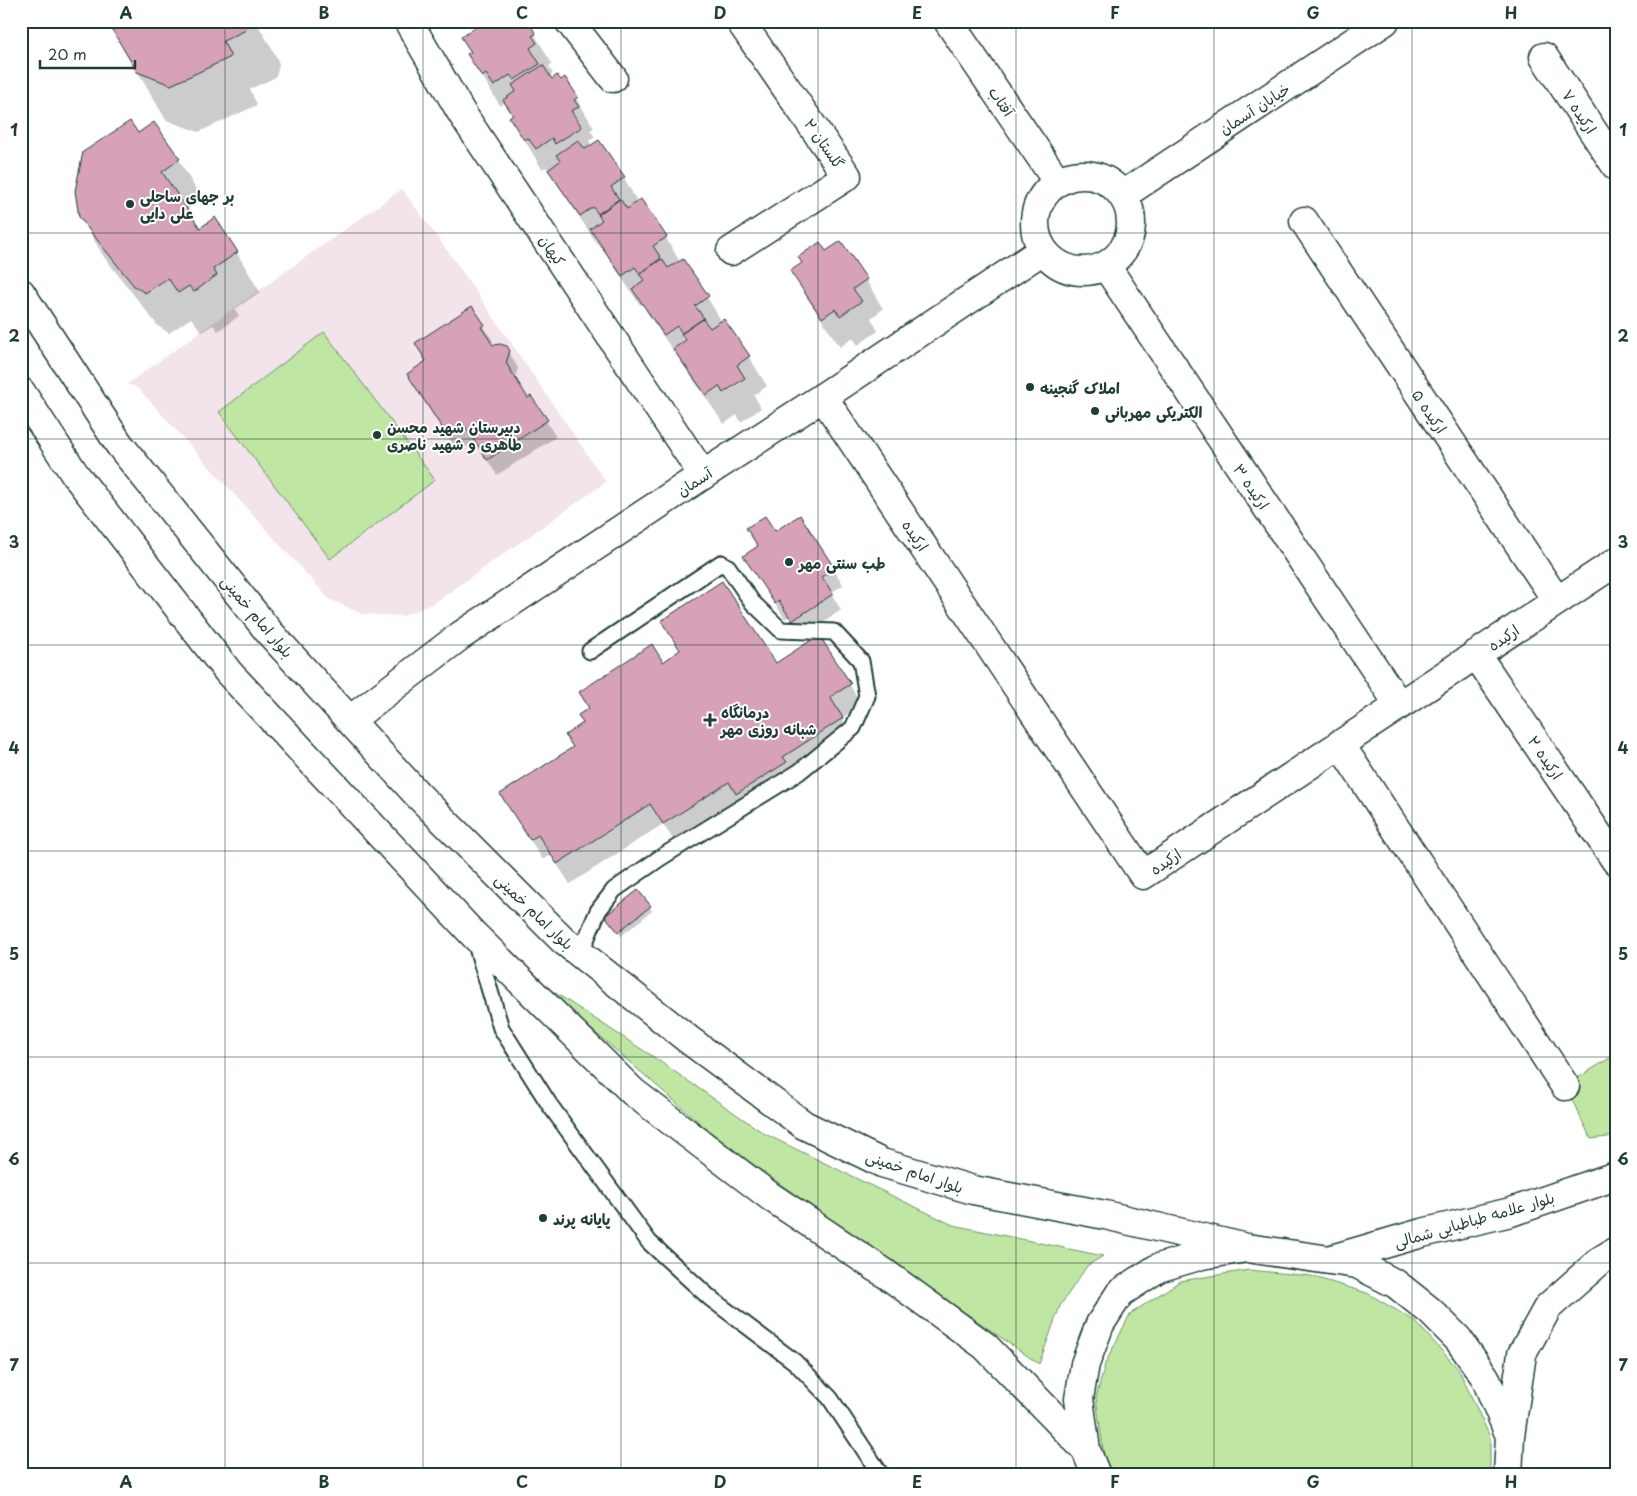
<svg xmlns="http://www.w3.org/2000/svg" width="1637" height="1496" font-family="'Playpen Sans','Playpen Sans Arabic',sans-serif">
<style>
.built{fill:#f3e3ea}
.green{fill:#bfe6a2;stroke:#6f926b}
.shadow{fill:#0003}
.building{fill:#d6a1b9;stroke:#1f3d34}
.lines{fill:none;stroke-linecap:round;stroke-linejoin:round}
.lane-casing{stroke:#1f3d34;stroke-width:19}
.street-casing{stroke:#1f3d34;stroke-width:31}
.secondary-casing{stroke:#1f3d34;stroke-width:31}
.lane{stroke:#fff;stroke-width:15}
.street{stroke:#fff;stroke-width:28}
.secondary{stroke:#fff;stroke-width:28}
.grid{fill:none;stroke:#1f3d34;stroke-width:1;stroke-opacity:0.55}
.poi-dot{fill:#1f3d34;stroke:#fff;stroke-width:2}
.labels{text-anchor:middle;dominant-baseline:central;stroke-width:4;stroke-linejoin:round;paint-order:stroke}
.street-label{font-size:15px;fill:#1f3d34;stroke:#fff}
.poi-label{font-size:15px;font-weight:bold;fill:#1f3d34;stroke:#fff;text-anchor:start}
.neatline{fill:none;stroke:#1f3d34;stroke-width:2}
.grid-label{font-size:16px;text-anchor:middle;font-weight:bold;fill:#1f3d34}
</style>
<rect width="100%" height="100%" fill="#fff"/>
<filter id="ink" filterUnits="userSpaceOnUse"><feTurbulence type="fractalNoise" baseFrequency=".02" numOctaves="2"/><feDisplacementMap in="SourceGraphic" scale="10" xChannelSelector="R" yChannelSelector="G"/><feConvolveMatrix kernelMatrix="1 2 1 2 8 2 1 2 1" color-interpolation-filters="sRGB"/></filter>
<g filter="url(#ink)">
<path class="built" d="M 402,189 L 457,264 L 606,482 L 434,603 L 403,616 L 362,614 L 329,599 L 138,388 L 127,384 Z"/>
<path class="green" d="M 324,332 L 435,480 L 330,559 L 219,412 Z
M 531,977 L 652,1056 L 765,1134 L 878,1189 L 953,1225 L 1103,1256 L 1087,1266 L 1060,1306 L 1039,1364 L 731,1150 Z
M 1616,1054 L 1616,1136 L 1591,1139 L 1565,1086 Z
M 1249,1270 L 1311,1276 L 1367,1293 L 1415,1321 L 1459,1370 L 1490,1437 L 1490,1475 L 1113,1475 L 1104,1456 L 1096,1398 L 1105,1364 L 1130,1314 L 1180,1281 Z"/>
<path class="shadow" d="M 108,21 L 256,21 L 277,58 L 279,65 L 277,73 L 274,78 L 250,89 L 257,105 L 199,132 L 166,120 Z
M 527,21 L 552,64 L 549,67 L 553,74 L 549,76 L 552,80 L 560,82 L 565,79 L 594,128 L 590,130 L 595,137 L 589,141 L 592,146 L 624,178 L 638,203 L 666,238 L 680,262 L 707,297 L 722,322 L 724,320 L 749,357 L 767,386 L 754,395 L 761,408 L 741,422 L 737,415 L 724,424 L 651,319 L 642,304 L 640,305 L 599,244 L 598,245 L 546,167 L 542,169 L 511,118 L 513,116 L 504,103 L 500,106 L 469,54 Z
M 137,135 L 179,160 L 202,200 L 186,210 L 200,230 L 215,219 L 237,253 L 260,292 L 235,309 L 239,316 L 218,331 L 213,325 L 202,332 L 191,318 L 169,333 L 158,326 L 104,257 L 80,216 Z
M 826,253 L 866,280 L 883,309 L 871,318 L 878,331 L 858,345 L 853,338 L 840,347 L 809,301 L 792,272 Z
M 472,307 L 493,341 L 490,343 L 492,346 L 509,352 L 518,368 L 515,379 L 528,400 L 531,398 L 556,437 L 497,475 L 475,441 L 458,452 L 418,390 L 427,362 Z
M 775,533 L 834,569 L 843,585 L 831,593 L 841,610 L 802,636 L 789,616 L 785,619 L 754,572 L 759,547 Z
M 663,663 L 776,665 L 850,685 L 862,705 L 842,718 L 854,739 L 794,778 L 797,783 L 749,814 L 742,802 L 676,844 L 663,824 L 570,884 L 551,855 L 543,860 L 514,815 L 574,748 L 584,723 Z
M 650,907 L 652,911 L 621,936 L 609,921 Z"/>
<path class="building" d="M 107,21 L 251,21 L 246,30 L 223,41 L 231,57 L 171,85 L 137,72 Z
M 470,21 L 528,21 L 536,34 L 532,36 L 537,43 L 530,48 L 540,64 L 514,80 L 510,75 L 494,86 L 486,74 L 482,77 L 467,54 L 471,52 L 461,37 L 475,28 Z
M 543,65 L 552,79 L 557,75 L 561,80 L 565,77 L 578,97 L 574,100 L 579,107 L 571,111 L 582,127 L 555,144 L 552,138 L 536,149 L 528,138 L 524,140 L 509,117 L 513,115 L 503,100 L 516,91 L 512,85 Z
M 130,121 L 138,133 L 154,122 L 180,159 L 162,172 L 200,228 L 215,217 L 238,252 L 213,269 L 217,275 L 194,292 L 189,286 L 178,293 L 168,278 L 145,293 L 134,286 L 79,217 L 75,191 L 83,152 Z
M 578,140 L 585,149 L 599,140 L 625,177 L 611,187 L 619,199 L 598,214 L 593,207 L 580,216 L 548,170 L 560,161 L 556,155 Z
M 620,199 L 627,209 L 641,199 L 667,237 L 653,246 L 661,258 L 640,274 L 635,267 L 622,276 L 590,229 L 602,220 L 598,215 Z
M 841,241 L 867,279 L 853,289 L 862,301 L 840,316 L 835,309 L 822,318 L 790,271 L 802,263 L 798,257 L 820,242 L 826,251 Z
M 662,259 L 668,268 L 683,259 L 709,296 L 695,306 L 704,318 L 682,333 L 677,326 L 664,335 L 632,289 L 644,280 L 639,274 Z
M 472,306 L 485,325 L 481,327 L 493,345 L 500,344 L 507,346 L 510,351 L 506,363 L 528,398 L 531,396 L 548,420 L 487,460 L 465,426 L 448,437 L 407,374 L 426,361 L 415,343 Z
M 703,319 L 710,328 L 724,319 L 750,356 L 737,365 L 745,378 L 723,393 L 719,386 L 706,395 L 673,349 L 686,340 L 681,334 Z
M 800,515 L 835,569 L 822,577 L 833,594 L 792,621 L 779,601 L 775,604 L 743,556 L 758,546 L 746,528 L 765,516 L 775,531 Z
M 722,581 L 776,663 L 819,635 L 851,684 L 830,697 L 843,718 L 783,757 L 787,762 L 736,794 L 729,782 L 663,824 L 650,804 L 557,864 L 538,835 L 530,840 L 500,794 L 573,747 L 565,735 L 583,723 L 578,715 L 589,708 L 579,692 L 652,644 L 663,662 L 680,650 L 661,621 Z
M 638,890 L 651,906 L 618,932 L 605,916 Z"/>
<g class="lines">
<defs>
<path id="lane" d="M 475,941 L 501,1028 L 549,1104 L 649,1242 L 710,1298 L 795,1362 L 830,1398 L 881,1475
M 580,954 L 598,911 L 614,890 L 660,858 L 799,772 L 853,728 L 867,696 L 861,661 L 834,632 L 781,630 L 752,602 L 728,567 L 721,563 L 590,651"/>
<path id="street" d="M 408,21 L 461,112 L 703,475
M 569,21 L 613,78
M 1544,57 L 1616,166
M 1304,221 L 1557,601
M 731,251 L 847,176 L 740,21
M 1106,266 L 1399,705
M 823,397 L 1143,875 L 1616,562
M 1476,654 L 1616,861
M 1340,744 L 1565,1086"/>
<path id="secondary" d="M 948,21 L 1057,181
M1035 223a48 48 0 1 1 96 0a48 48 0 1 1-96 0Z
M 1123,195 L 1385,21
M 21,293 L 119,444 L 269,632 L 417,794 L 563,940 L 689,1040 L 804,1125 L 882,1163 L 973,1190 L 1105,1215 L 1247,1248
M 21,392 L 74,473 L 229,673 L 474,935 L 633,1092 L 771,1197 L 886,1274 L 985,1346 L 1086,1450
M 350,720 L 460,636 L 703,475 L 823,397 L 1043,250
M 1332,1259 L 1422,1233 L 1511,1212 L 1616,1176
M 1510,1436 L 1522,1354 L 1548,1307 L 1601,1260 L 1616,1251
M 1096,1475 L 1086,1450 L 1079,1399 L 1085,1364 L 1100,1324 L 1120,1293 L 1158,1268 L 1202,1255 L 1247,1248 L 1357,1264 L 1396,1284 L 1430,1311 L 1458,1339 L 1485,1377 L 1510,1436 L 1508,1475"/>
</defs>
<use href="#lane" class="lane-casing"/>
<use href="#street" class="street-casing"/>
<use href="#secondary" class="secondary-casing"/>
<use href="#lane" class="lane"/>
<use href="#street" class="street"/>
<use href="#secondary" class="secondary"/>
</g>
</g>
<path class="grid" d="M 225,21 L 225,1475M 423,21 L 423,1475M 621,21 L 621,1475M 818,21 L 818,1475M 1016,21 L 1016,1475M 1214,21 L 1214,1475M 1412,21 L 1412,1475M 21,233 L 1616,233M 21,439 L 1616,439M 21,645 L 1616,645M 21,851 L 1616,851M 21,1057 L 1616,1057M 21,1263 L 1616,1263"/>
<g class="poi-dot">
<circle cx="130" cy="204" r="5"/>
<circle cx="1030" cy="387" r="5"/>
<circle cx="1095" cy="411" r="5"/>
<circle cx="377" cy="435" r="5"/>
<circle cx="789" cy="562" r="5"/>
<path d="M707.5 712.5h5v5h5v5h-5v5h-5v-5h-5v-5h5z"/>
<circle cx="543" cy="1218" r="5"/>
</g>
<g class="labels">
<g class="street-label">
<text transform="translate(1002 101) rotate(56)">آفتاب</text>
<text transform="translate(1254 108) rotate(-33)">خیابان آسمان</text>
<text transform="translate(1580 111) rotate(57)">ارکیده ۷</text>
<text transform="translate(825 143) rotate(55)">گلستان ۲</text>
<text transform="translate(553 250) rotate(56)">کیهان</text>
<text transform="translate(1430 411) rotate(56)">ارکیده ۵</text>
<text transform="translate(694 481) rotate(-33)">آسمان</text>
<text transform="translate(1252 486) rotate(56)">ارکیده ۳</text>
<text transform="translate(916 535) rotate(56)">ارکیده</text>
<text transform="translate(258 616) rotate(50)">بلوار امام خمینی</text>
<text transform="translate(1503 637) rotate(-34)">ارکیده</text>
<text transform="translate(1546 757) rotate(56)">ارکیده ۲</text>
<text transform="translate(1165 861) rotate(-34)">ارکیده</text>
<text transform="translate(535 911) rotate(44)">بلوار امام خمینی</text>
<text transform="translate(915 1171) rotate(19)">بلوار امام خمینی</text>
<text transform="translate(1474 1219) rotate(-16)">بلوار علامه طباطبایی شمالی</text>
</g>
<g class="poi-label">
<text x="140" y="195">بر جهای ساحلی<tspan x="140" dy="17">علی دایی</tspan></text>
<text x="1040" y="387">املاک گنجینه</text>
<text x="1105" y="411">الکتریکی مهربانی</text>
<text x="387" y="426">دبیرستان شهید محسن<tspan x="387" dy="17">طاهری و شهید ناصری</tspan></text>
<text x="799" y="562">طب سنتی مهر</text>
<text x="721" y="711">درمانگاه<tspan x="721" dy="17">شبانه روزی مهر</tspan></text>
<text x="553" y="1218">پایانه پرند</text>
</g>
</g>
<rect width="1637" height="1496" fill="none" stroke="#fff" stroke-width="55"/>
<path d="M40 60v8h95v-8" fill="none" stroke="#1f3d34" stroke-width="2.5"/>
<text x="48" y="60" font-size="15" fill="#1f3d34" stroke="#ffffff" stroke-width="4" paint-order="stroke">20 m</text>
<rect x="28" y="28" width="1582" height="1440" class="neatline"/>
<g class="grid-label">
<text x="126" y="19">A</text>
<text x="324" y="19">B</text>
<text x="522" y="19">C</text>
<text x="720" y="19">D</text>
<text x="917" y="19">E</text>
<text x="1115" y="19">F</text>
<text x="1313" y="19">G</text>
<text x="1511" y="19">H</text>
<text x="14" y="136">1</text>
<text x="1623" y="136">1</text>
<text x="14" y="342">2</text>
<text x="1623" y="342">2</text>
<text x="14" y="548">3</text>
<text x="1623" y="548">3</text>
<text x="14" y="754">4</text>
<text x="1623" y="754">4</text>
<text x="14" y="960">5</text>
<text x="1623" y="960">5</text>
<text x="14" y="1165">6</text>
<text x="1623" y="1165">6</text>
<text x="14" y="1371">7</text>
<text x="1623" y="1371">7</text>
<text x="126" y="1488">A</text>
<text x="324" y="1488">B</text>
<text x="522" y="1488">C</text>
<text x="720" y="1488">D</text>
<text x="917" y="1488">E</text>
<text x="1115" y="1488">F</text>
<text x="1313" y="1488">G</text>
<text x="1511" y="1488">H</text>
</g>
</svg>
